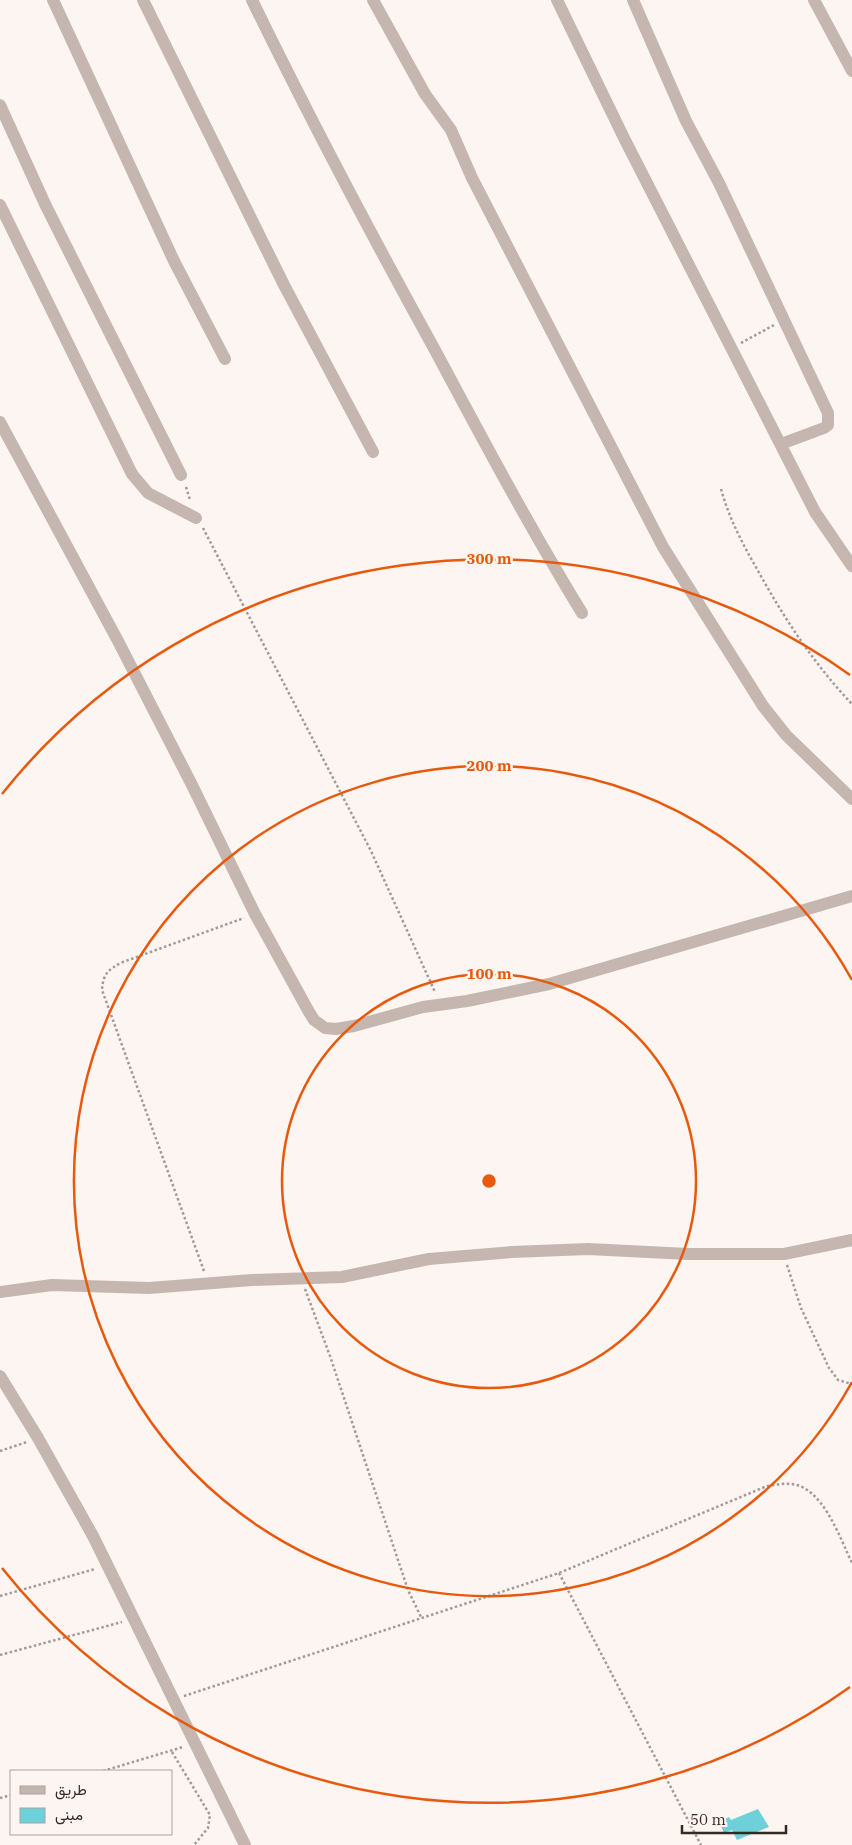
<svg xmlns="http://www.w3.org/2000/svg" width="852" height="1845" font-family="'IBM Plex Serif',Vazirmatn,serif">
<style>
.building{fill:#6ed0d9}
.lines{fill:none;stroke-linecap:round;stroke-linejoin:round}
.path{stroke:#a39995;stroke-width:2.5;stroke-dasharray:2.5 2.5;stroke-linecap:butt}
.street{stroke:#c6b6b0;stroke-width:12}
.ring{fill:none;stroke:#e8590c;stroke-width:2.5}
.centre{fill:#e8590c;stroke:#fdf5f2;stroke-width:2.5}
.ring-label{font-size:15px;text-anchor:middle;font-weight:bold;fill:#e8590c;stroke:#fdf5f2;stroke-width:5;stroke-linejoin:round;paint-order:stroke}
</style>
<rect width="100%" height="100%" fill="#fdf5f2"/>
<path class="building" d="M 758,1809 L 769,1827 L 737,1840 L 732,1830 L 724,1833 L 719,1822 L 729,1817 L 731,1820 Z"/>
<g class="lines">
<path class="path" d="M 741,343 L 774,325
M 186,487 L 190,500
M 721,489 C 729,518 742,543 757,569 C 784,618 814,664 852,704
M 203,528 L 371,851 L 435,992
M 787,1265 L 801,1308 L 829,1368 L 838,1380 L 852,1384
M 204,1271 L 102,990 C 103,973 109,969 123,962 L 244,918
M 305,1289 L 330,1356 L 408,1590 L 421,1617
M 0,1451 L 27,1442
M 559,1573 L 701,1845
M 0,1596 L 95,1569
M 0,1655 L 122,1622
M 184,1696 L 559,1573 L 767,1486 C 775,1485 783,1483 790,1484 C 822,1485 840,1538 852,1563
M 172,1752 L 210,1815 L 208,1828 L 194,1845
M 103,1771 L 183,1747
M 0,1798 L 11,1795"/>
<path class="street" d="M 53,0 L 174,261 L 225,359
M 143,0 L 284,285 L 373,452
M 252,0 C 310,119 372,236 436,352 C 483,440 530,528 582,613
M 373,0 L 425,94 L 451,130 L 472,178 L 663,547 L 763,706 L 786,735 L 852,799
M 557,0 L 624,138 L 815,512 L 852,566
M 633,0 L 686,121 L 719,183 L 828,413 L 828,425 L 824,428 L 781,444
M 814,0 L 852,71
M 0,105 L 45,204 L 181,475
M 0,205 L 132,474 L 148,493 L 196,518
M 0,422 L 118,641 L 192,785 L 255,914 L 309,1012 L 314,1020 L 325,1028 L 336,1029 L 354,1026 L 423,1007 L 467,1001 L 549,984 L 852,896
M 0,1292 L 52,1285 L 149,1288 L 252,1280 L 342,1277 L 429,1259 L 512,1252 L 588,1249 L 688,1254 L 784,1254 L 852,1240
M 0,1376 L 38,1438 L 93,1536 L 245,1845"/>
</g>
<g class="ring">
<circle cx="489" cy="1181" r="207"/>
<path d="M852 1382A415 415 0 1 1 852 980"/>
<path d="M850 1687A622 622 0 0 1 2 1568M2 794A622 622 0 0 1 850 675"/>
</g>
<circle cx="489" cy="1181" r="8" class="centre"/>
<g class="ring-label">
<text x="489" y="564">300 m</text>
<text x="489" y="771">200 m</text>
<text x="489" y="979">100 m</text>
</g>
<rect x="10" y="1770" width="162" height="65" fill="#fdf5f2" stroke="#ada39f"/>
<rect x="20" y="1786" width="25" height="8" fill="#c6b6b0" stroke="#ada39f"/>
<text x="55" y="1795" font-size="15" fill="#362923">طريق</text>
<rect x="20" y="1808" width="25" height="15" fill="#6ed0d9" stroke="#ada39f"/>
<text x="55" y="1820" font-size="15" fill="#362923">مبنى</text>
<path d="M682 1825v8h104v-8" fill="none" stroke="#362923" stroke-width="2.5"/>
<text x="690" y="1825" font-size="15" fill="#362923" stroke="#fdf5f2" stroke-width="4" paint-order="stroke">50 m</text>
</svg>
